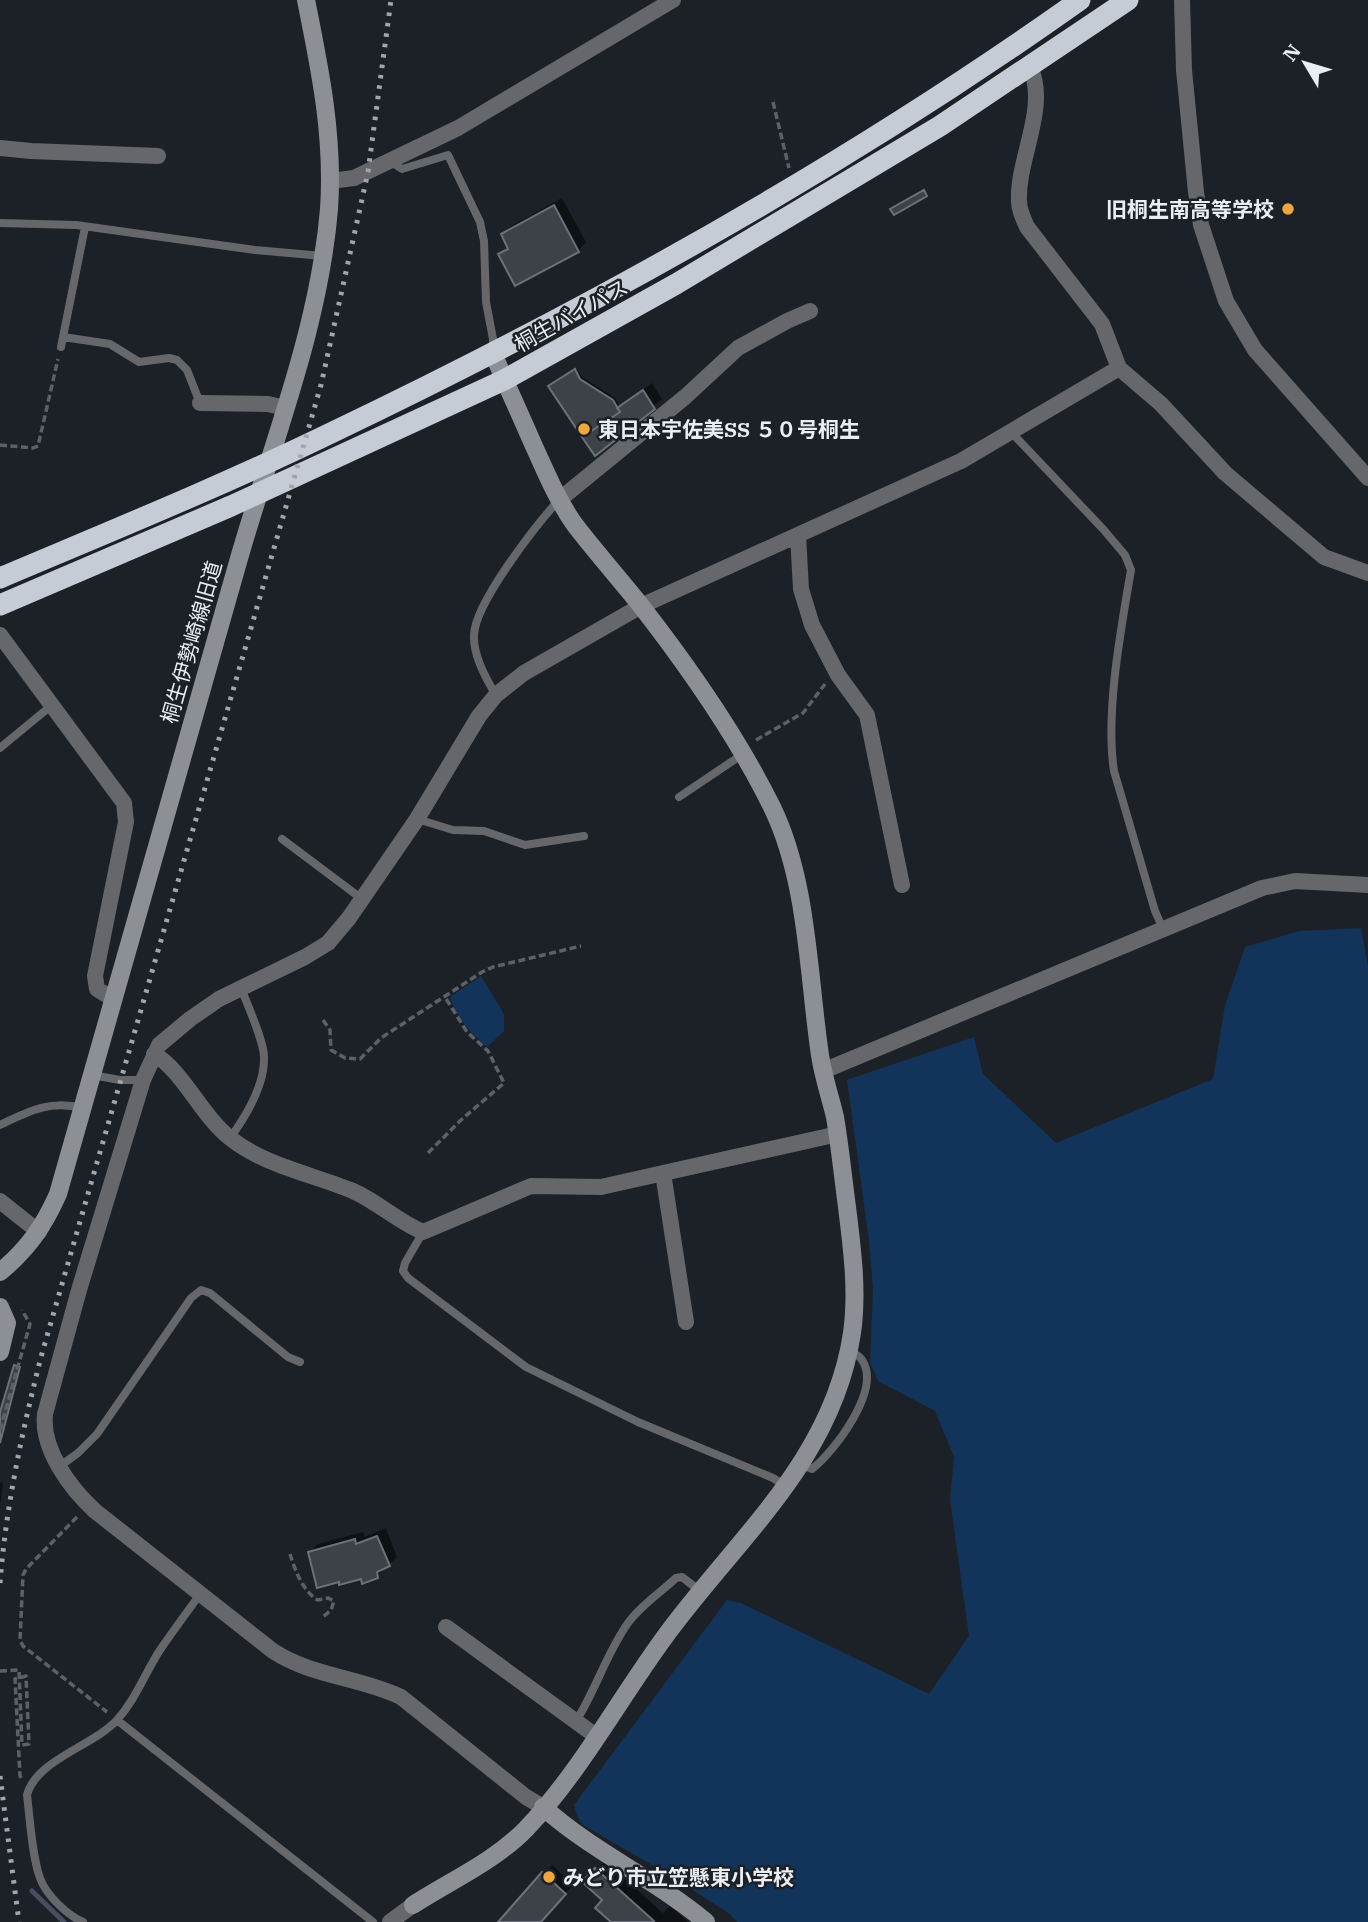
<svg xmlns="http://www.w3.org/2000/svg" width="1368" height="1922" font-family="'IBM Plex Serif','Noto Sans JP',serif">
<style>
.green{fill:#12345a}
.shadow{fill:#0007}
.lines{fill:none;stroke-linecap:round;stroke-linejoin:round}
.stream{stroke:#464d62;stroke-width:5}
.building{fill:#3c4248;stroke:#6b7179;stroke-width:2}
.path{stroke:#5d6167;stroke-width:3.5;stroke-dasharray:7 3.5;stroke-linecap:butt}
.lane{stroke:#65676b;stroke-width:8}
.street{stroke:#65676b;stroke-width:16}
.secondary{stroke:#8c9095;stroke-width:18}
.highway{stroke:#c6ccd5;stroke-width:21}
.rail{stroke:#a2a6ab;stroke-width:5;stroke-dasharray:3.5 7;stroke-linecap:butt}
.poi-dot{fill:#efa73d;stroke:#1c2127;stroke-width:2.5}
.labels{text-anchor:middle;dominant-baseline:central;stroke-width:5;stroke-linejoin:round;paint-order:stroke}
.poi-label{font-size:21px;font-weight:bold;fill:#eaeef2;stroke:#1c2127;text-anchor:start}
.street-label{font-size:21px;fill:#eaeef2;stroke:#1c2127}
</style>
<rect width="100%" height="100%" fill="#1c2127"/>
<path class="green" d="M 1361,928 L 1368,966 L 1368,1922 L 737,1922 L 730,1914 L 666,1873 L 583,1825 L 578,1818 L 574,1805 L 727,1600 L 741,1603 L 929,1694 L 969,1636 L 950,1500 L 954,1457 L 935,1411 L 878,1381 L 870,1362 L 873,1288 L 869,1241 L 847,1080 L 974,1037 L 983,1074 L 1056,1143 L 1213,1079 L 1225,1005 L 1245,947 L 1299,931 Z
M 481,976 L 504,1014 L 504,1031 L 487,1047 C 471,1033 456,1018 450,997 Z"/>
<path class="shadow" d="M 562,198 L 586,242 L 578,251 L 500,255 L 509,246 L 503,234 L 511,226 Z
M 577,369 L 582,377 L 615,398 L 620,407 L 652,383 L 662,399 L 595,453 L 553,384 Z
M 17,1364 L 21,1365 L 0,1442 L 0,1416 Z
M 0,1482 L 3,1483 L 0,1506 Z
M 386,1528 L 397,1557 L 377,1576 L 310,1552 L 318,1544 L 363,1532 L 365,1537 Z
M 605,1861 L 663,1913 L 670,1906 L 688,1922 L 614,1922 L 605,1899 L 585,1882 Z
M 552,1865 L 573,1885 L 540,1922 L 500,1922 Z"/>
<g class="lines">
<path class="stream" d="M 32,1891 L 64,1922"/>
</g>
<path class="building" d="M 924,190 L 927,196 L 894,215 L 890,209 Z
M 554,205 L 579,252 L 515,286 L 498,254 L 508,249 L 501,234 Z
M 575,369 L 580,379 L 613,400 L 620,412 L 582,437 L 548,386 Z
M 643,390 L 655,409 L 595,456 L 582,437 L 620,412 L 617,408 Z
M 14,1365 L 20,1367 L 0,1443 L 0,1412 Z
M 377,1536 L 390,1566 L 377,1572 L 378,1578 L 362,1584 L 361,1579 L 339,1585 L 339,1582 L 317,1588 L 308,1552 L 355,1539 L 356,1544 Z
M 595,1868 L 654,1921 L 653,1922 L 611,1922 L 595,1908 L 602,1900 L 582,1882 Z
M 542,1872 L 566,1894 L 541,1922 L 498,1922 Z"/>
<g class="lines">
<path class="path" d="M 773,102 L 789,168
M 0,445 L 33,448 L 38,446 L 58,359
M 756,740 L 803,713 L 825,684
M 323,1020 L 330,1030 L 331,1050 L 345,1058 L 360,1059 L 381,1038 L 482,972 L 493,967 L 581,946
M 428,1153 L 461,1120 L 504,1083 L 488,1051 L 467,1032 L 445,997
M 0,1430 L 30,1324 L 22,1310
M 77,1517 L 26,1569 L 23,1575 L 20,1640 L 23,1646 L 107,1712
M 290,1554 C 295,1570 303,1592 318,1600 L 328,1598 L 334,1601 L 331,1610 L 323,1617
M 0,1671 L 19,1670 L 22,1745 L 29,1744 L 26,1676 L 15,1679 L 20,1776 L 22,1779"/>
<path class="lane" d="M 391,162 L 402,169 L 448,155 L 480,222 L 484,241 L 486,302 L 493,339 L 493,352
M 0,223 L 76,225 L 255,250 L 323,256
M 63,337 L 110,344 L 139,362 L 169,358 L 177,360 L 187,370 L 200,403
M 61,347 L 85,227
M 1011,432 L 1103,529 L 1125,555 L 1131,570 C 1121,629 1105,713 1114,771 L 1155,911 L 1163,929
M 496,695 C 486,679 473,655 474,635 C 475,603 536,525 559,500
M 0,748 L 52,705
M 679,797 L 743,754
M 417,819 L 453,830 L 484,831 L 525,845 L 584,836
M 282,839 L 362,899
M 92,1075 L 120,1080 L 143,1080
M 0,1125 C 29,1111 50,1100 82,1108
M 230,1138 C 246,1116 265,1085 264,1057 C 264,1041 247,1004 241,988
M 423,1232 L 405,1263 L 403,1271 L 408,1278 L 526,1367 L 638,1422 L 773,1478 L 786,1486
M 800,1465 L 812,1469 C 835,1451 882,1389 862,1360 C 859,1355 853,1353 849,1350
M 60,1466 L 78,1453 L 97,1434 L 191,1298 L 201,1290 L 210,1293 L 288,1357 L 300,1362
M 117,1720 L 373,1922
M 576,1721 C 596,1690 606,1654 628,1623 C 641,1605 660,1593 676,1578 L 682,1577 L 700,1591
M 83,1922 C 67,1915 46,1895 40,1878 C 32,1856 30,1819 27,1795 C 36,1760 93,1746 117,1720 C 136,1699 145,1673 160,1650 C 173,1631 187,1612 201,1593"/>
<path class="street" d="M 1182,0 L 1184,70 L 1196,192 L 1201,225 L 1226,301 L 1255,350 L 1368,478
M 1030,67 C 1049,107 1017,159 1019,201 C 1019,210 1023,218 1027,227 L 1102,324 L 1119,368 L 1161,404 L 1225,473 L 1324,557 L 1368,573
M 0,148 L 31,151 L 158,156
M 330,181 L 354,178 L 458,128 L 673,0
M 200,403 L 268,404 L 285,408
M 559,500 L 685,397 L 738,348 L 787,321 L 810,311
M 798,535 L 801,589 L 812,625 L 838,675 L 867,715 L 902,885
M 0,635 L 124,803 L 126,822 L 95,976 L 97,989 L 113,999
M 154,1054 C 183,1071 201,1115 230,1138 C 265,1166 312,1174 353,1191 C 378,1202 398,1222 423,1232 L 531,1186 L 601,1187 L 838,1134
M 823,1071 L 1262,888 L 1295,881 L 1368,885
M 663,1173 L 686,1322
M 0,1201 L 39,1232
M 446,1627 L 596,1736
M 543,1807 L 526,1797 L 401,1697 C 359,1677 313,1677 273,1651 L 95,1511 C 70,1488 41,1449 45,1414 L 79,1290 L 143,1080 L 159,1045 L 190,1019 L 219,999 L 305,957 L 328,943 L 349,918 L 417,819 L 479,716 L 496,695 L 524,673 L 641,606 L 961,461 L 1119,368
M 390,1922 L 413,1905"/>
<path class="secondary" d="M 0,1272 C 27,1250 44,1226 58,1194 C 119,984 178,773 238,562 C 271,446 319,330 329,209 C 334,137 320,69 306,0
M 0,1307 L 7,1323 L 0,1352
M 543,1807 C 593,1852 655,1879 706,1922
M 413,1905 C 450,1881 495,1861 526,1829 C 580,1772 618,1701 664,1638 C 735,1540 833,1461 852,1333 C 858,1291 852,1248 847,1207 C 843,1177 840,1147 835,1117 C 830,1096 823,1076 820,1055 C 808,974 808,881 772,807 C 736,734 688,666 638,602 C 617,576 595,551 575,525 C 557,500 546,472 533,444 C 520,414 506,384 493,353"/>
<path class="highway" d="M 0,578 C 111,531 224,485 333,432 C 592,308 845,167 1080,0
M 0,605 L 231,506 L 504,380 L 676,284 L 940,126 L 1128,0"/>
<path class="rail" d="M 0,1583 C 6,1506 22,1432 41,1357 L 321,385 L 368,172 L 391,0
M 0,1776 L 19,1922"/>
</g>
<g class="poi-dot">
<circle cx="1288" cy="209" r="7"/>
<circle cx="584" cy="429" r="7"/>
<circle cx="549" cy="1877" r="7"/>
</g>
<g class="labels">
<g class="poi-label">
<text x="1274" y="209" text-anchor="end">旧桐生南高等学校</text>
<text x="598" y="429">東日本宇佐美SS ５０号桐生</text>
<text x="563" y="1877">みどり市立笠懸東小学校</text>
</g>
<g class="street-label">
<text transform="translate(571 315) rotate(-29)">桐生バイパス</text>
<text transform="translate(191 642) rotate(-74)">桐生伊勢崎線旧道</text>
</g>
</g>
<g transform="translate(1305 63) rotate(308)" stroke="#1c2127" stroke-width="5" paint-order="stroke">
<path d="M0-5L12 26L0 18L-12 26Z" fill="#eaeef2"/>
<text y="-10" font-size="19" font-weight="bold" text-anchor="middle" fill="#eaeef2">N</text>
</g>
</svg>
